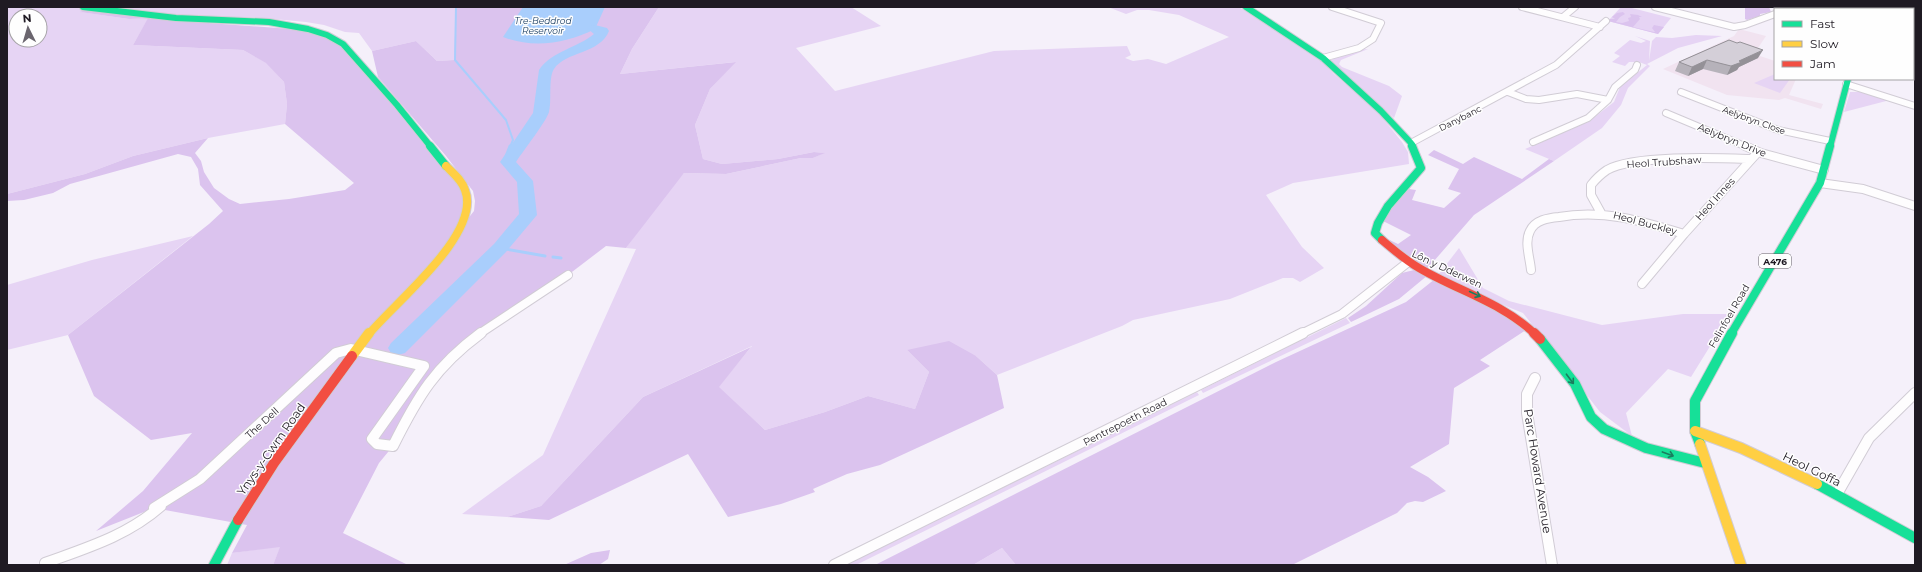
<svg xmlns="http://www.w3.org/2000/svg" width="1922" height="572" font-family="Montserrat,sans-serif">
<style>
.commercial{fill:#f1e3f0}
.green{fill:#e6d4f4;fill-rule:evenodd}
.forest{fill:#dbc3ee}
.water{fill:#a9cefc}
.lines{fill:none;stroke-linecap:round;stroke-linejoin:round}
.stream-far1{stroke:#a9cefc;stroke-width:2}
.stream{stroke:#a9cefc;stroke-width:3}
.river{fill:#a9cefc;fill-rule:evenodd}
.street-far2-casing{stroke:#d1ccd5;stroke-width:8}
.street-far1-casing{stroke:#d1ccd5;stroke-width:10}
.street-casing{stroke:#d1ccd5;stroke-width:12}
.fast-far2-casing{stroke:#d1ccd5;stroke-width:8}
.fast-far1-casing{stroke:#d1ccd5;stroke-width:10}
.fast-casing{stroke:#d1ccd5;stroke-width:12}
.slow-far1-casing{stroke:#d1ccd5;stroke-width:10}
.slow-casing{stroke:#d1ccd5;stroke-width:12}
.jam-far1-casing{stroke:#d1ccd5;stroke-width:10}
.jam-casing{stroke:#d1ccd5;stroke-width:12}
.street-far2{stroke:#fefdfe;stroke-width:6}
.street-far1{stroke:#fefdfe;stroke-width:8}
.street{stroke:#fefdfe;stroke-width:10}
.fast-far2{stroke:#16e098;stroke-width:6}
.fast-far1{stroke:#16e098;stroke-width:8}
.fast{stroke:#16e098;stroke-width:10}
.slow-far1{stroke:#ffcf43;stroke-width:8}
.slow{stroke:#ffcf43;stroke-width:10}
.jam-far1{stroke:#f24e42;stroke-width:8}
.jam{stroke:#f24e42;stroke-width:10}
.wall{fill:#b6b2ba}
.shaded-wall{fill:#949197}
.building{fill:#d4cfd8;stroke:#949197}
.oneway{stroke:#1a7d5e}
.labels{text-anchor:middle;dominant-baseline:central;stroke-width:3;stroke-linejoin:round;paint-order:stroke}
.far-water-label{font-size:9px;font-style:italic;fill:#0f355c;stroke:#fefefe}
.far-street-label{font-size:9px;fill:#1f1a23;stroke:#fefefe}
.shield{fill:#fefefe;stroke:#625e65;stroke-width:1}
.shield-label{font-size:9px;font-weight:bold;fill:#1f1a23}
.street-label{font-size:10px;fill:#1f1a23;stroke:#fefefe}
.near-street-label{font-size:12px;fill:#1f1a23;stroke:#fefefe}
</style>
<rect width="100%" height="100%" fill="#f5f0fa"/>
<path class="commercial" d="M 1739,29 L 1766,36 L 1754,54 L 1775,61 L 1775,79 L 1796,79 L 1789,95 L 1823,104 L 1821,109 L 1785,98 L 1779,100 L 1727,95 L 1663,69 L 1734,36 Z"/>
<path class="green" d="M 7,7 L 72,7 L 87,9 L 81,12 L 129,19 L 149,17 L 133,45 L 243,50 L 267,63 L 284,82 L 287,104 L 285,124 L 208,138 L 133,156 L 85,174 L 7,194 ZM 16,16 L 40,16 L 40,40 L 16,40 Z
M 144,7 L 456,7 L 455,60 L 437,61 L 416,41 L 372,51 L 359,33 L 345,32 L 324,25 L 306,22 L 251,17 L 195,17 L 156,13 L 125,8 Z
M 659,7 L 851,7 L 881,26 L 796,48 L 835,91 L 994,51 L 1127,46 L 1131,55 L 1125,58 L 1133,61 L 1148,59 L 1166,64 L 1229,37 L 1179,15 L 1149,10 L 1137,10 L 1126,14 L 1108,7 L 1239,7 L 1319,58 L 1334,74 L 1377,111 L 1402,142 L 1408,152 L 1409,164 L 1293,183 L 1266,195 L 1302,247 L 1324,268 L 1300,282 L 1293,278 L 1283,278 L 1230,299 L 1133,320 L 1122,326 L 997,375 L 976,356 L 907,350 L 929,372 L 915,409 L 868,396 L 825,412 L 765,430 L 718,387 L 752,346 L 643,397 L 541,506 L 507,517 L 462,514 L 543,455 L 636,249 L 626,248 L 668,190 L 684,173 L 726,174 L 801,158 L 813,158 L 824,153 L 814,152 L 778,159 L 722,164 L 703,159 L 695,125 L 710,89 L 735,62 L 620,74 L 632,49 Z
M 1621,7 L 1628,7 L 1671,18 L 1658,34 L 1608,21 Z
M 1696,35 L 1722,36 L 1678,48 L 1647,64 L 1650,66 L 1628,88 L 1621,105 L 1602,128 L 1554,161 L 1525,149 L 1588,122 L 1614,102 L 1620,87 L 1647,65 L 1639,62 L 1629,62 L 1625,66 L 1612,62 L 1620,56 L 1614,53 L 1630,40 L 1641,43 L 1646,41 L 1635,36 L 1650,41 L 1649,61 L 1652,41 L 1656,37 L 1672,38 Z
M 1368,49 L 1341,60 L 1339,64 L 1342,67 L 1389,86 L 1402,96 L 1394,118 L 1331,62 L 1333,58 L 1357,50 Z
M 1775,74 L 1775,79 L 1790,79 L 1780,93 L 1754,83 Z
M 1850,92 L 1863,92 L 1890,100 L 1844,112 Z
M 193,236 L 68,335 L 7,350 L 7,285 L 92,260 Z
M 1459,248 L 1483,288 L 1509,301 L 1602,325 L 1683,314 L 1730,314 L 1691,377 L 1668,369 L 1626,413 L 1632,436 L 1600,412 L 1523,313 L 1508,307 L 1439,274 Z
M 1346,318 L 1350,323 L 1203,393 L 1201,390 Z
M 1197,392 L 1199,395 L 856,565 L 846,565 Z
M 281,546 L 273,565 L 227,565 L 232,553 Z
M 1002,548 L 1016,565 L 973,565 Z"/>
<path class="forest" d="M 456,7 L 659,7 L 632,49 L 620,74 L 736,62 L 710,89 L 695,125 L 703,159 L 722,164 L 778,159 L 814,152 L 825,153 L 813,158 L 801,158 L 726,174 L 684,173 L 626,248 L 606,246 L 568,275 L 499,322 L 441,368 L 393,446 L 379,463 L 343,533 L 408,565 L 273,565 L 280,547 L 232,553 L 247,525 L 154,508 L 96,531 L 143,491 L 192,433 L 151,440 L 94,396 L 68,335 L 209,224 L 223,211 L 200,185 L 198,169 L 191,157 L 178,154 L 70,184 L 53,193 L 24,200 L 7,201 L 7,194 L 85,174 L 133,156 L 208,138 L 195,153 L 201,161 L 204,172 L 214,188 L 229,199 L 240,204 L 289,199 L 345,190 L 354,183 L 285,124 L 287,104 L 284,82 L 266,63 L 243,50 L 133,45 L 148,18 L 129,19 L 80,12 L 87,9 L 181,21 L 318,31 L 343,44 L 466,190 L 462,226 L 474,211 L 475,201 L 473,191 L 446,156 L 378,77 L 372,51 L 416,41 L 437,61 L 454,60 Z
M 1745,7 L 1769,7 L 1771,12 L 1760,14 L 1760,16 L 1747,20 L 1745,19 Z
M 1623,12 L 1625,14 L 1620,17 L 1616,22 L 1622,23 L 1629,21 L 1628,18 L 1631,17 L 1630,14 L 1638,15 L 1642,17 L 1639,17 L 1640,19 L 1633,27 L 1654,32 L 1655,32 L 1652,28 L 1654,25 L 1664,27 L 1658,34 L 1608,21 L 1610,19 L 1615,19 L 1612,17 L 1617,13 Z
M 1434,150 L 1463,164 L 1474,157 L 1522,179 L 1549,159 L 1554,161 L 1474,215 L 1427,269 L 1422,267 L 1377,234 L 1398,244 L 1411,235 L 1379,219 L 1409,189 L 1416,190 L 1412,200 L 1444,208 L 1461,193 L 1448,189 L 1459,169 L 1428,155 Z
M 1414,270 L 1428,275 L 1399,299 L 1351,322 L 1348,318 L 1366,306 L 1402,273 Z
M 1435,279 L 1492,304 L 1526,330 L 1480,360 L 1490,366 L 1454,388 L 1449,444 L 1410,467 L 1428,477 L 1446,491 L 1423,502 L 1415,501 L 1407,503 L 1397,513 L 1292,565 L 1016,565 L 1002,548 L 973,565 L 875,565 L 1276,362 L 1406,302 Z
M 949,341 L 976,356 L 997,375 L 1004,408 L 880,465 L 847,474 L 813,489 L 815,492 L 781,504 L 728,517 L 688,454 L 549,520 L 507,517 L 541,506 L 643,397 L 751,347 L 719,387 L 765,430 L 825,412 L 868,396 L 915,409 L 929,372 L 907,350 Z
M 610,550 L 608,559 L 599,565 L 564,565 L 591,553 Z"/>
<path class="water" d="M 523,7 L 605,7 L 595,29 C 567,43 534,49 503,37 Z"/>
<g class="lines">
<path class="stream-far1" d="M 456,7 L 455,60 L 506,120 L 513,140 L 510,147"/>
<path class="stream" d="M 505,159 L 510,146
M 500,248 L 545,256
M 553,257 L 561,258"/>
<path class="river" d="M 595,25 L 607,28 L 609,31 C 600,54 566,51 554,69 C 548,78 552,101 549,112 C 546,122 523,151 516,162 L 533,181 L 537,215 L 506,252 L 405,353 L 398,355 L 391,353 L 388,348 L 391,343 L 494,244 L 519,214 L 517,182 L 500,162 L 533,113 L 539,70 C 552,51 577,48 594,34 L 588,29 L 590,26 Z"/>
<defs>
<path id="street-far2" d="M 1522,7 L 1600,27
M 1655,7 L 1734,27 L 1745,25 L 1775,14
M 1563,17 L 1575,7
M 1323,58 L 1359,48 L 1373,39 L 1381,23 L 1332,7
M 1846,84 L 1915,106
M 1508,92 L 1526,99 L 1539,100 L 1577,94 L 1608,100
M 1681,92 L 1778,130 L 1830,141
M 1666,113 L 1747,147
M 1533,142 L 1588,118 L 1608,100 L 1615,87 L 1635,70 L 1637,65
M 1411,143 L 1556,65 L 1606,21"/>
<path id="street-far1" d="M 1745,146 L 1761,153 L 1824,170
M 1820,183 L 1863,189 L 1915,206
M 1601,213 L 1591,195 L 1591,185 C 1595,180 1601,174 1607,170 C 1634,155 1717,158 1750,159
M 1531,270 C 1530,258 1524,242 1530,231 C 1535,220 1548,218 1559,217 C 1603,209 1642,221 1684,234
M 1642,284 L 1684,234 L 1758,152
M 479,334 L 568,275
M 1301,334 L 1342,314 L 1407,263"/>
<path id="street" d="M 1535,378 L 1527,394 L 1527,413 L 1552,565
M 1837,494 L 1869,438 L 1915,393
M 154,508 L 200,479 L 336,353 L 351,349 L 424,366 L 372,439 L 377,444 L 393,446 C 418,396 435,367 481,333
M 45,563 C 86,548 127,536 161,506
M 834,565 L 1303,333"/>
<path id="fast-far2" d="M 83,7 L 176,18 L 269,22 L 308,29 L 327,35 L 343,44 L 397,105 L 431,147
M 1246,7 L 1323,58 L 1381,111 L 1411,143 L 1413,147
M 1869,9 L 1870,7
M 1830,147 L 1848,79"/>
<path id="fast-far1" d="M 430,146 L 446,166
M 1382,240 L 1375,233 L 1378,223 L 1388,206 L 1421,168 L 1412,146
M 1731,334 L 1820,183 L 1830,146"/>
<path id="fast" d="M 1540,339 L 1575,384 L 1591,417 L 1604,429 L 1646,448 L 1705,463
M 1700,444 L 1695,431 L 1695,401 L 1732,333
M 1817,484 L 1915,538
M 214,565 L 238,520"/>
<path id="slow-far1" d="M 369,334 C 394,303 482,234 465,190 C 462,180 453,173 446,166"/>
<path id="slow" d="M 352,356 L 369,333
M 1695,431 L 1741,448 L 1817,484
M 1700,444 L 1741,565"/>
<path id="jam-far1" d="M 1382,240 C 1394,250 1405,260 1419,268 C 1458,291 1501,302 1535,334"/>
<path id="jam" d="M 1534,333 L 1540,339
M 238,520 L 274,463 L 352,356"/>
</defs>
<use href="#street-far2" class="street-far2-casing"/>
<use href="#street-far1" class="street-far1-casing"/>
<use href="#street" class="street-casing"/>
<use href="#fast-far2" class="fast-far2-casing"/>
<use href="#fast-far1" class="fast-far1-casing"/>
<use href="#fast" class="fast-casing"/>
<use href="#slow-far1" class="slow-far1-casing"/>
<use href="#slow" class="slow-casing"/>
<use href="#jam-far1" class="jam-far1-casing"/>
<use href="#jam" class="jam-casing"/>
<use href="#street-far2" class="street-far2"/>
<use href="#street-far1" class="street-far1"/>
<use href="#street" class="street"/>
<use href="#fast-far2" class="fast-far2"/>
<use href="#fast-far1" class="fast-far1"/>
<use href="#fast" class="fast"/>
<use href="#slow-far1" class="slow-far1"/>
<use href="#slow" class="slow"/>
<use href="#jam-far1" class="jam-far1"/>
<use href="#jam" class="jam"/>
</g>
<path class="wall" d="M 1729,40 L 1758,58 L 1739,67 L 1737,70 L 1727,75 L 1703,69 L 1688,76 L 1675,71 L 1679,62 Z"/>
<path class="shaded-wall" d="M 1763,50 L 1758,58 L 1739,67 L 1737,70 L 1727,75 L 1731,66 L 1739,61 Z
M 1707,60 L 1703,69 L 1688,76 L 1692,67 Z"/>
<path class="building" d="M 1729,40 L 1737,43 L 1740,42 L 1763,50 L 1739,61 L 1742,62 L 1731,66 L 1707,60 L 1692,67 L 1679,62 Z"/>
<defs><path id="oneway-shaft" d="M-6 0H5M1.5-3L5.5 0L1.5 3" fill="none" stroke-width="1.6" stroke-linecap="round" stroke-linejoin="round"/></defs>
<g class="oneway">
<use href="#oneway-shaft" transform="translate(1475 294) rotate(25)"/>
<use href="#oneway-shaft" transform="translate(1570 379) rotate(53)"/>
<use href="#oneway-shaft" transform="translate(1668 454) rotate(20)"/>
</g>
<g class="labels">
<g class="far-water-label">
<text x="543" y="20">Tre-Beddrod<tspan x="543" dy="10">Reservoir</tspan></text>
</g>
<g class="far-street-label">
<text transform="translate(1460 118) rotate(-27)">Danybanc</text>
<text transform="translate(1754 120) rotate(20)">Aelybryn Close</text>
</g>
<rect class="shield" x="1759" y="254" width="32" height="14" rx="3"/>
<g class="shield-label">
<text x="1775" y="261">A476</text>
</g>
<g class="street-label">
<text transform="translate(1732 140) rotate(22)">Aelybryn Drive</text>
<text transform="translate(1664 162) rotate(-4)">Heol Trubshaw</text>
<text transform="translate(1715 199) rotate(-48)">Heol Innes</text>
<text transform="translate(1645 223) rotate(15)">Heol Buckley</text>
<text transform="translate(1447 269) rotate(25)">Lôn y Dderwen</text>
<text transform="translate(1729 316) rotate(-60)">Felinfoel Road</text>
<text transform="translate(1125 422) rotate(-27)">Pentrepoeth Road</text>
<text transform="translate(262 423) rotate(-42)">The Dell</text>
</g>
<g class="near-street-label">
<text transform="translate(271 449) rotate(-55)">Ynys-y-Cwm Road</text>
<text transform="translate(1812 469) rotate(26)">Heol Goffa</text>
<text transform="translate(1538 471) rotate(81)">Parc Howard Avenue</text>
</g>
</g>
<rect width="1922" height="572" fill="none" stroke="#1f1a23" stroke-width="16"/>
<rect x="1774" y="8" width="140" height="72" fill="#fefefe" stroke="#a5a3a6"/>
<rect x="1782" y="21" width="20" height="6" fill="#16e098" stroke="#a5a3a6"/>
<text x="1810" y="28" font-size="12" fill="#1f1a23">Fast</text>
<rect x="1782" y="41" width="20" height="6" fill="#ffcf43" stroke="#a5a3a6"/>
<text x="1810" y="48" font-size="12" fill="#1f1a23">Slow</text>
<rect x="1782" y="61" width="20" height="6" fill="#f24e42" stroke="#a5a3a6"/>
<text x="1810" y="68" font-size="12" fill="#1f1a23">Jam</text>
<g transform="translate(28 28) rotate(355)"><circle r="19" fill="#fefefe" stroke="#a5a3a6"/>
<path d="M0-3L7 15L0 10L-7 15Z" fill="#6a656e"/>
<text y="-6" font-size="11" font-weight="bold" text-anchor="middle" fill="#1f1a23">N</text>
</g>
</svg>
